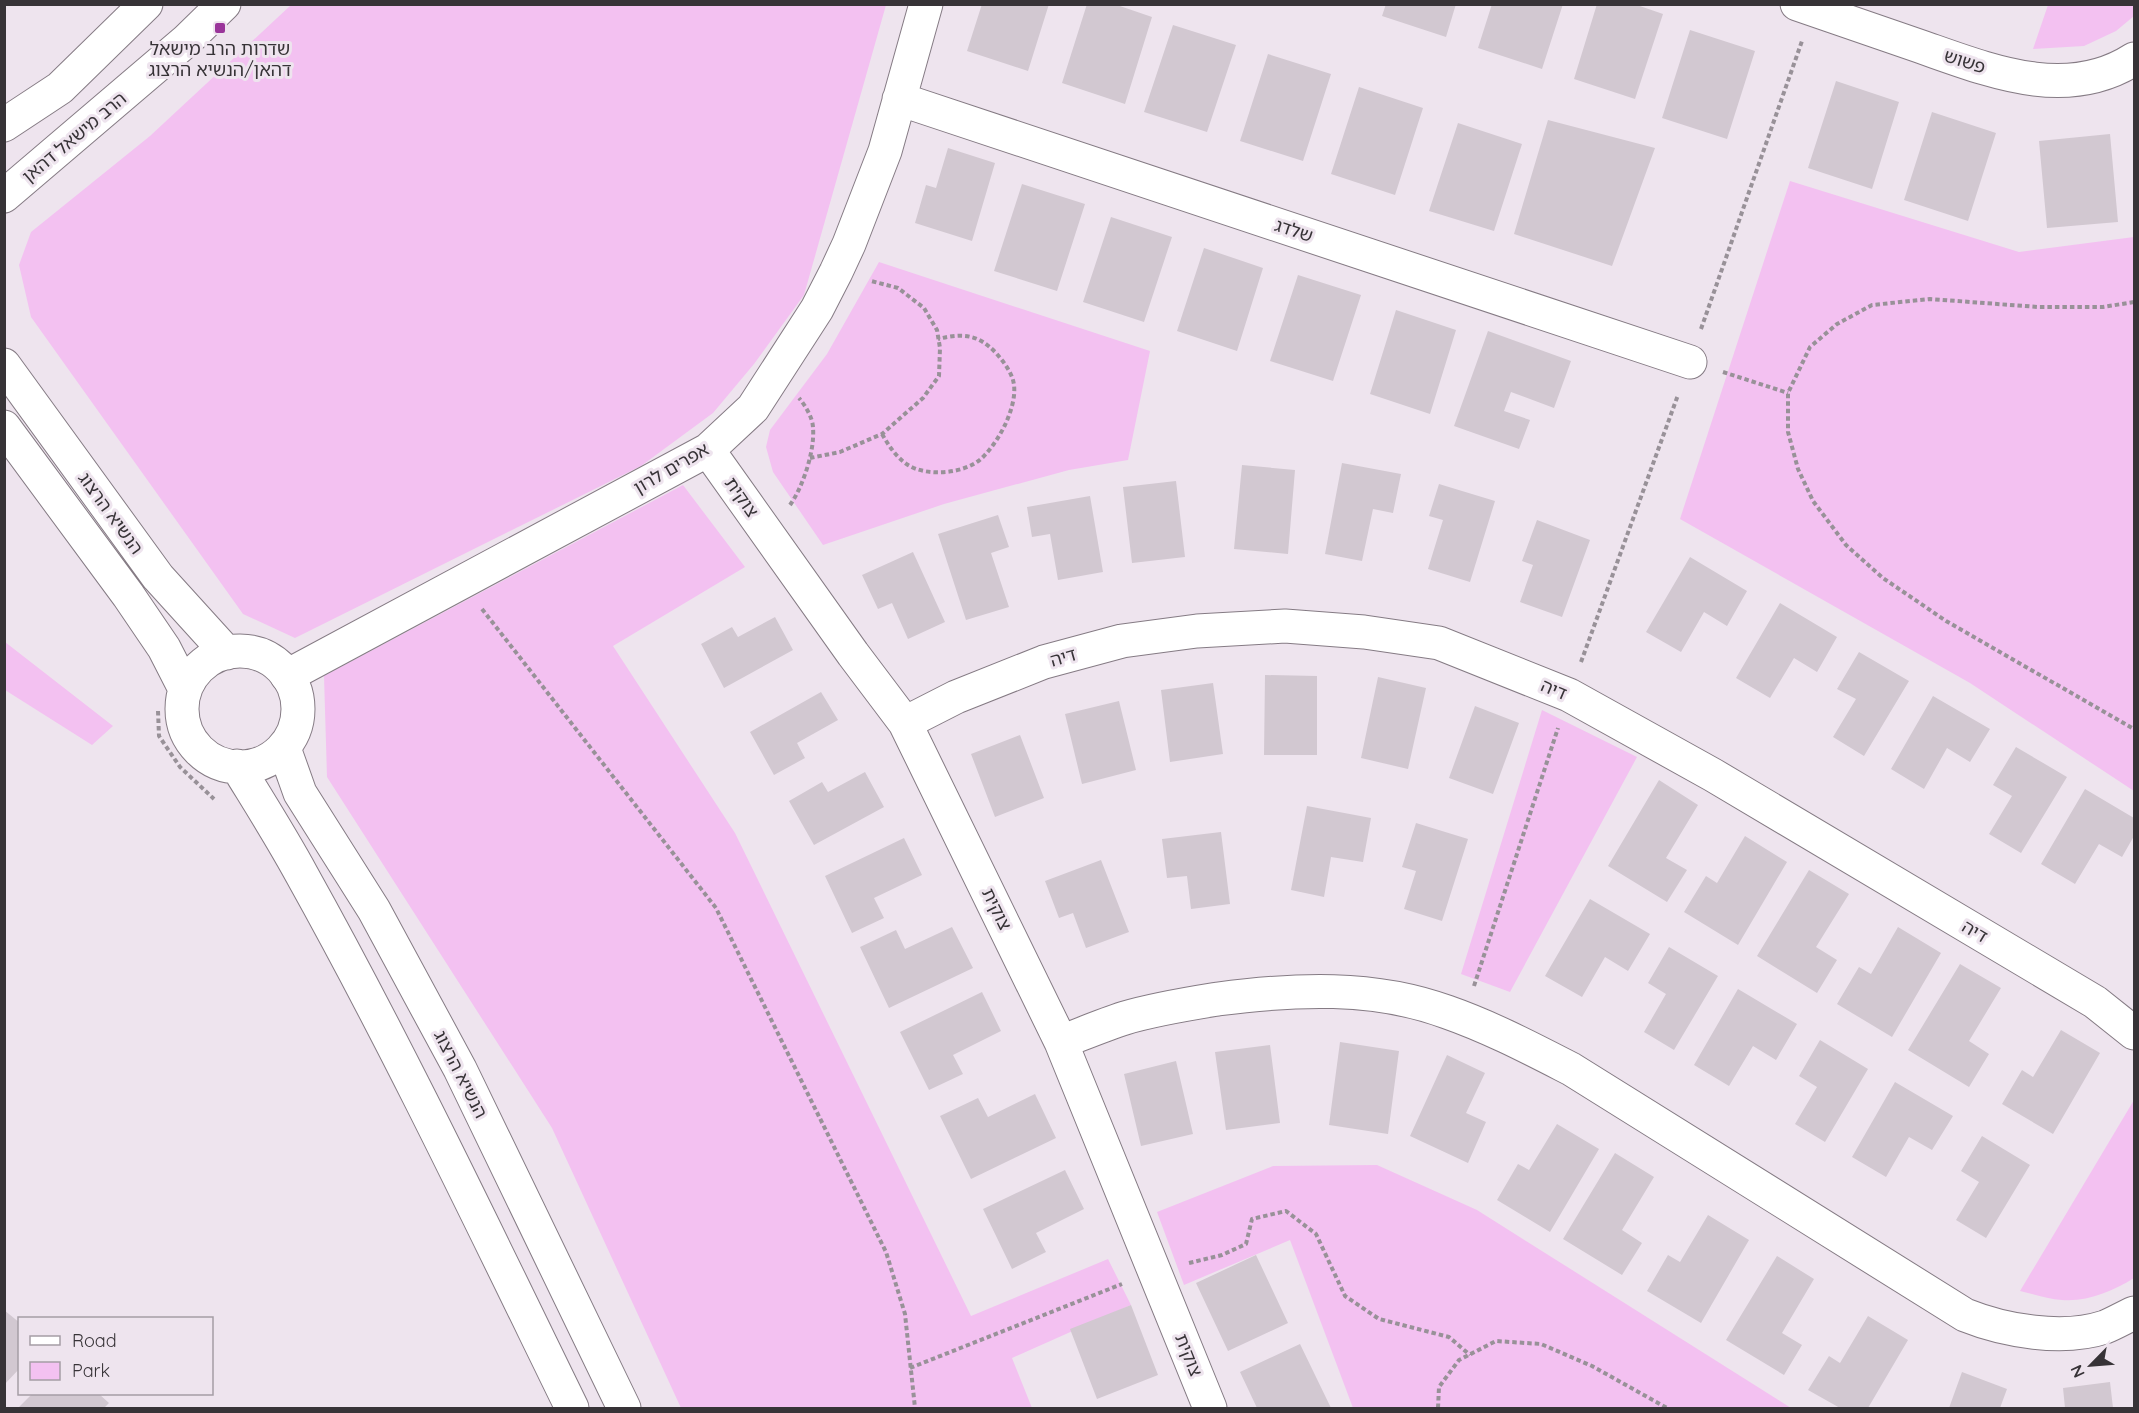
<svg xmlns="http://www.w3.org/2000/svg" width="2139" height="1413" font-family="Quicksand,'Noto Sans Hebrew',sans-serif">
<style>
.green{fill:#f3c1f1}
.building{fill:#d2c8d1}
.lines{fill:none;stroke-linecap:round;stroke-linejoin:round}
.minor-casing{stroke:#857b84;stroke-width:35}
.tertiary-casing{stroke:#857b84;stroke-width:35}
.path{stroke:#989198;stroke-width:4;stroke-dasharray:4.5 3;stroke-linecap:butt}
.minor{stroke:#fff;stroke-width:33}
.tertiary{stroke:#fff;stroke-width:33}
.poi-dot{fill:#9a359a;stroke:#eee4ee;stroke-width:2}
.labels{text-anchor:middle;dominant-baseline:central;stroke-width:6;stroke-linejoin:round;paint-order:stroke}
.poi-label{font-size:18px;fill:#373337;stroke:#eee4ee}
.street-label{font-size:18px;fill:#373337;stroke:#eee4ee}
</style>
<rect width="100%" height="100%" fill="#eee4ee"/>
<path class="green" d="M 291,5 L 886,5 L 804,295 L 754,364 L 713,413 L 641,466 L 295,638 L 243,614 L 31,317 L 19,265 L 31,232 L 150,136 Z
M 2048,5 L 2134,5 L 2134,16 L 2116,31 L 2084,46 L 2033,49 Z
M 1790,181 L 2019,252 L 2134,237 L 2134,791 L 1970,683 L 1680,519 Z
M 879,262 L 1150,351 L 1128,460 L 1069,470 L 944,504 L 823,545 L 773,472 L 766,447 L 770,430 L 827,354 Z
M 683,485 L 745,567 L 613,646 L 735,833 L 971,1316 L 1108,1259 L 1131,1305 L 1012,1358 L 1032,1408 L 681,1408 L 552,1128 L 327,777 L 324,676 Z
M 4,642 L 5,642 L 113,726 L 92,745 L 5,690 Z
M 1542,710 L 1637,757 L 1510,992 L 1461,974 Z
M 2134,1100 L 2134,1278 C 2113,1291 2088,1302 2062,1300 C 2048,1299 2034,1294 2020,1291 Z
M 1377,1165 L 1477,1210 L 1791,1408 L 1353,1408 L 1290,1240 L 1184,1285 L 1157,1212 L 1273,1166 Z"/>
<path class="building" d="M 982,4 L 1049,4 L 1028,71 L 967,51 Z
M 1087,4 L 1114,4 L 1152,17 L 1125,104 L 1062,83 Z
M 1386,4 L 1456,4 L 1446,37 L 1382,16 Z
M 1492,4 L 1563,4 L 1542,69 L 1478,48 Z
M 1597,4 L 1634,4 L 1663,14 L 1635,99 L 1574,79 Z
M 1173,25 L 1236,45 L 1207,132 L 1144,112 Z
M 1690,30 L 1755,51 L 1727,139 L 1662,118 Z
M 1268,54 L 1331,74 L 1303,161 L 1240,141 Z
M 1836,81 L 1899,102 L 1872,189 L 1808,168 Z
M 1359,87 L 1423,108 L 1395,195 L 1331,174 Z
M 1932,112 L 1996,133 L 1968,221 L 1904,200 Z
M 1548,120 L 1655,148 L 1612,266 L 1514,234 Z
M 1458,123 L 1522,144 L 1494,231 L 1429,211 Z
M 2110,134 L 2118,222 L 2047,228 L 2039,141 Z
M 948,148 L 995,163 L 972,241 L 915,223 L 926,185 L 936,188 Z
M 1022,184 L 1085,204 L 1057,291 L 994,271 Z
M 1111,217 L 1172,237 L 1144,322 L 1083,302 Z
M 1204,248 L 1263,268 L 1237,351 L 1177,331 Z
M 1298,275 L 1361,295 L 1333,381 L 1270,361 Z
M 1396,310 L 1456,330 L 1430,414 L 1370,394 Z
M 1488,331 L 1571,361 L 1554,408 L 1511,392 L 1504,411 L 1530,420 L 1519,449 L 1454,426 Z
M 1342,463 L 1401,474 L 1393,513 L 1373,509 L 1362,561 L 1325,554 Z
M 1242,465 L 1295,470 L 1288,554 L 1234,549 Z
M 1176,481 L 1185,557 L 1132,563 L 1123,487 Z
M 1439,484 L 1495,501 L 1470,582 L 1428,569 L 1443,520 L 1429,516 Z
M 1090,496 L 1103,572 L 1058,580 L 1050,534 L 1032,537 L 1027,507 Z
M 998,515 L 1009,547 L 991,553 L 1009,607 L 966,620 L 938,534 Z
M 1537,520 L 1590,540 L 1562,617 L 1520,602 L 1533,565 L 1522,561 Z
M 913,552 L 945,622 L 908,639 L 892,603 L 878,609 L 862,575 Z
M 1690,557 L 1747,591 L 1727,626 L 1704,612 L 1681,652 L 1646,632 Z
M 1780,603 L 1837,637 L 1817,672 L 1794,658 L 1770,698 L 1736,678 Z
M 775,617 L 793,650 L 724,688 L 701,644 L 732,627 L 738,637 Z
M 1859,652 L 1909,681 L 1864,756 L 1833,737 L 1856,699 L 1837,689 Z
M 1265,675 L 1317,676 L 1317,755 L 1264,755 Z
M 1378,677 L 1426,688 L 1408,769 L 1361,758 Z
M 1213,683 L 1223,754 L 1170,762 L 1161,690 Z
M 821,692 L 838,720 L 797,743 L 805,758 L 774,775 L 750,732 Z
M 1933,696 L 1990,729 L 1970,762 L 1947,748 L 1924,789 L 1891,769 Z
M 1119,701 L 1136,770 L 1082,784 L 1065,714 Z
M 1475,706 L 1519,723 L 1493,794 L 1449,778 Z
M 1020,735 L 1044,798 L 995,817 L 971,754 Z
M 2016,747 L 2067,777 L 2021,853 L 1989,834 L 2012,796 L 1993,785 Z
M 865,772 L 884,807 L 814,845 L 789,801 L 822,782 L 828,792 Z
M 1659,780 L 1698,805 L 1666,858 L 1687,870 L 1667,902 L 1608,866 Z
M 2085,789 L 2134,818 L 2134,836 L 2122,857 L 2099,844 L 2075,884 L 2041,864 Z
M 1307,806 L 1371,818 L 1363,862 L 1331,857 L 1324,897 L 1291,890 Z
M 1416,823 L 1468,839 L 1442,921 L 1404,909 L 1416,871 L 1402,867 Z
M 1221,832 L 1230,904 L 1191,909 L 1187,876 L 1167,878 L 1162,839 Z
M 1745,836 L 1787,862 L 1738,945 L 1684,912 L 1706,876 L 1717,883 Z
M 904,838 L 922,875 L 874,898 L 884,918 L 852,933 L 825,876 Z
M 1101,860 L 1129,932 L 1086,948 L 1073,913 L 1059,918 L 1045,881 Z
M 1809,870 L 1849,894 L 1816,947 L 1837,960 L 1817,993 L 1757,956 Z
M 1590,899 L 1650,934 L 1628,971 L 1605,957 L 1582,997 L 1545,976 Z
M 952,927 L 973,968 L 889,1008 L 860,947 L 896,930 L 905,949 Z
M 1898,927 L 1941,953 L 1892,1037 L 1837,1004 L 1859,967 L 1871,974 Z
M 1669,947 L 1718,976 L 1674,1050 L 1644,1032 L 1666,994 L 1648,983 Z
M 1960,964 L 2001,988 L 1969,1041 L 1989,1054 L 1969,1087 L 1908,1050 Z
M 1738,989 L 1797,1024 L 1776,1060 L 1753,1046 L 1729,1086 L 1694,1065 Z
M 982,992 L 1001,1031 L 953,1055 L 963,1074 L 929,1090 L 900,1032 Z
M 2061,1030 L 2100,1053 L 2053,1134 L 2002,1104 L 2022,1070 L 2033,1077 Z
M 1820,1040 L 1868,1069 L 1825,1142 L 1795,1124 L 1817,1087 L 1799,1076 Z
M 1340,1042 L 1399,1051 L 1388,1134 L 1329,1125 Z
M 1270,1045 L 1280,1123 L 1226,1130 L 1215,1052 Z
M 1447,1055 L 1485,1073 L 1466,1113 L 1486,1122 L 1468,1163 L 1410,1136 Z
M 1176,1061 L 1193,1134 L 1141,1146 L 1124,1074 Z
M 1895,1082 L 1953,1116 L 1932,1150 L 1909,1137 L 1886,1177 L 1852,1157 Z
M 1035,1094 L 1056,1138 L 971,1179 L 940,1116 L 978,1098 L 988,1117 Z
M 1557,1124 L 1599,1149 L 1550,1232 L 1497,1200 L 1518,1164 L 1529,1170 Z
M 1982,1136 L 2030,1165 L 1986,1238 L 1956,1220 L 1979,1182 L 1961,1171 Z
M 1615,1153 L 1654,1177 L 1622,1230 L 1642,1243 L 1622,1275 L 1563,1239 Z
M 1065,1170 L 1084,1209 L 1036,1233 L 1046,1252 L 1012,1269 L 983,1209 Z
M 1708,1215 L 1749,1240 L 1701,1323 L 1647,1291 L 1668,1255 L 1680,1262 Z
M 1256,1255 L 1288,1323 L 1228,1351 L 1196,1283 Z
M 1777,1256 L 1814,1279 L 1782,1333 L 1802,1345 L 1784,1375 L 1726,1340 Z
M 1131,1305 L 1158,1375 L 1097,1399 L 1070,1329 Z
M 4,1310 L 20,1323 L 20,1368 L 4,1385 Z
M 1868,1316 L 1908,1340 L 1868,1408 L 1840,1408 L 1808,1390 L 1829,1356 L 1840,1363 Z
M 1300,1344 L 1331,1408 L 1257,1408 L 1240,1372 Z
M 1962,1372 L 2007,1389 L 2000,1408 L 1949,1408 Z
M 2110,1382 L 2113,1408 L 2065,1408 L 2063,1388 Z
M 32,1394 L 99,1394 L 109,1403 L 104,1408 L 18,1408 Z"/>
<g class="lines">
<defs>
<path id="minor" d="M 1797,4 C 1838,18 1878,32 1919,46 C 1988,70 2066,103 2134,59
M 899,99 L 1690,362
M 708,450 L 853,654 L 905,723 L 1061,1042 L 1210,1408
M 287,676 L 708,450 L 753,408 L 817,309 L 836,272 L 849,244 L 885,151 L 926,4
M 905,723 L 956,697 L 1044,662 L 1122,641 L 1197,631 L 1285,626 L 1364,632 L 1439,643 L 1569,695 L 1713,775 L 2095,1002 L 2134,1033
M 1061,1042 C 1082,1034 1103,1025 1125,1018 C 1155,1009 1187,1004 1218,999 C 1294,989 1374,985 1447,1012 C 1490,1027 1530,1048 1571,1069 L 1965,1315 C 2005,1331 2063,1341 2105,1327 C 2115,1323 2125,1317 2134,1313"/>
<path id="tertiary" d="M 4,125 L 60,88 L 146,4
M 4,196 L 187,40 L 224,4
M 4,365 L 158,577 L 227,653
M 4,427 L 128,595 L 164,648 L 185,689
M182 709a58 58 0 1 1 116 0a58 58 0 1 1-116 0Z
M 284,748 L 300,793 L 374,910 L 460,1069 L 624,1408
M 237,766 C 259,802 282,838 302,875 C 399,1049 485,1230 572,1408"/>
</defs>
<use href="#minor" class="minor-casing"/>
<use href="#tertiary" class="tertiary-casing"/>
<path class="path" d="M 2134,302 L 2103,307 L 2038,307 L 1930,299 L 1872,305 L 1837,324 L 1810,347 L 1788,393 L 1788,432 L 1798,469 L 1813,501 L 1846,545 L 1883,578 L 1946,621 L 2134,729
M 1701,329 L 1802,41
M 1723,372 L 1788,393
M 882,434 C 889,446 896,457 908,465 C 927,477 965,474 982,458 C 992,448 999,437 1005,425 C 1011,412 1017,394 1013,380 C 1010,370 1003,361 996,353 C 978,334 963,333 938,339
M 810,458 L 840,452 L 882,434 L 923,398 L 939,376 L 940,348 L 937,330 L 924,308 L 898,288 L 871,281
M 790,505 C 803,487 815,450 813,428 C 813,418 805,405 799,398
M 482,609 L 716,908 L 886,1252 L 905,1314 L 915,1408
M 1581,662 L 1678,395
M 158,711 L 159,736 L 180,767 L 214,799
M 1474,986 L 1558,728
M 1189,1263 L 1222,1255 L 1246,1244 L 1252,1219 L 1286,1211 L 1316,1234 L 1345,1296 L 1379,1319 L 1449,1337 L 1470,1355
M 910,1368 L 1122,1284
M 1438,1408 L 1439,1387 L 1459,1360 L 1496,1341 L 1541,1344 L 1592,1366 L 1667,1408"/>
<use href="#minor" class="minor"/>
<use href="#tertiary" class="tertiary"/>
</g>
<rect class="poi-dot" x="214" y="22" width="12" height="12" rx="3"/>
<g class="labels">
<g class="poi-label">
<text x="220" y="48">שדרות הרב מישאל<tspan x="220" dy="21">דהאן/הנשיא הרצוג</tspan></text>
</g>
<g class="street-label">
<text transform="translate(1965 61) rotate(18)">פשוש</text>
<text transform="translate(74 137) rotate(-40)">הרב מישאל דהאן</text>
<text transform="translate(1294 230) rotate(18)">שלדג</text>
<text transform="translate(671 468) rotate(-30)">אפרים לרון</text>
<text transform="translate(742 497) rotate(55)">צוקית</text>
<text transform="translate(111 513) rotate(54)">הנשיא הרצוג</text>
<text transform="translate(1063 657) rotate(-16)">דיה</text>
<text transform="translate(1554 689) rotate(23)">דיה</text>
<text transform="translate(997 909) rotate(64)">צוקית</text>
<text transform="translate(1975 931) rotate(31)">דיה</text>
<text transform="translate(461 1074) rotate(63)">הנשיא הרצוג</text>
<text transform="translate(1189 1355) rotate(68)">צוקית</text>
</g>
</g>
<rect width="2139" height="1413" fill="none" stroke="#373337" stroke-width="12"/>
<rect x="18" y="1317" width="195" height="78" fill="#eee4ee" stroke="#a59da5" stroke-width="1.5"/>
<rect x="30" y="1336" width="30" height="9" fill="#ffffff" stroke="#a59da5" stroke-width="1.5"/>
<text x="72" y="1347" font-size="18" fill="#373337">Road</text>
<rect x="30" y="1362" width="30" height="18" fill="#f3c1f1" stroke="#a59da5" stroke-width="1.5"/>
<text x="72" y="1377" font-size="18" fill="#373337">Park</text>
<g transform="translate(2091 1365) rotate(245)" stroke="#eee4ee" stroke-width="4.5" paint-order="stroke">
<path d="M0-4.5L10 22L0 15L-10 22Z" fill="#373337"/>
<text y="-9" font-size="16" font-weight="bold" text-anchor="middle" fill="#373337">N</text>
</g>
</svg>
